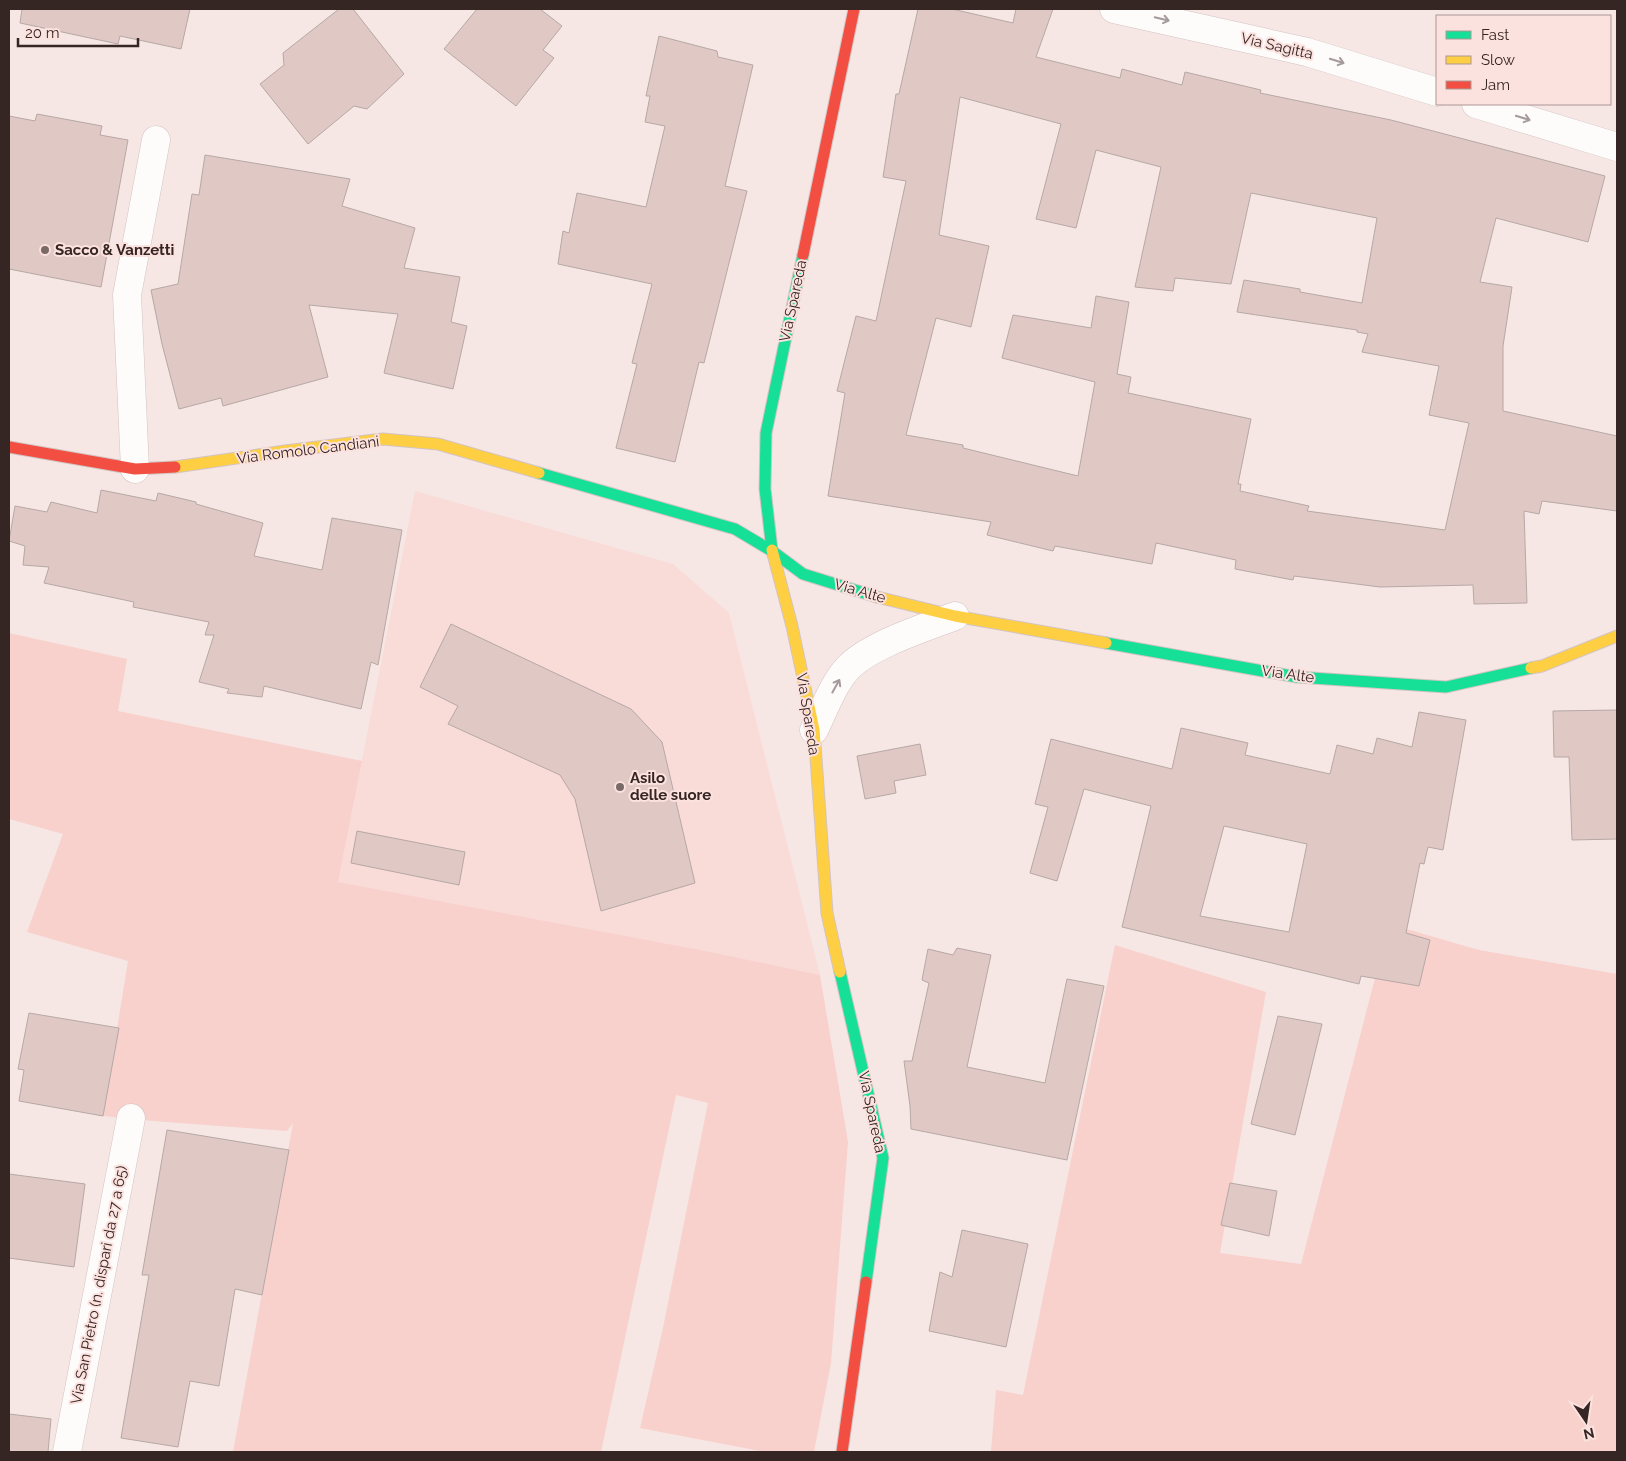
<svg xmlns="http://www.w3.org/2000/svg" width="1626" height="1461" font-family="Raleway,sans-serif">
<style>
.built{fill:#f9dbd8}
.green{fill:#f8d0cc}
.building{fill:#e0c8c5;stroke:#b6a8a6;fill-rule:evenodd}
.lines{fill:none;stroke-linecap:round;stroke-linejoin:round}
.street-casing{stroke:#d2c4c2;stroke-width:29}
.fast-casing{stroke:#d2c4c2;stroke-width:13}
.slow-casing{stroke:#d2c4c2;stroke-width:13}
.jam-casing{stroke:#d2c4c2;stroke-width:13}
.street{stroke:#fefbfb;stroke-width:28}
.fast{stroke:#16e098;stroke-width:11}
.slow{stroke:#ffcf43;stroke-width:11}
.jam{stroke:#f24e42;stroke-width:11}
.oneway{stroke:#a49b9a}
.poi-dot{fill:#796967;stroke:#fce2df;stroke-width:2}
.labels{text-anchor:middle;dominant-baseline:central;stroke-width:4;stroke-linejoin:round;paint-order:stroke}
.street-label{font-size:15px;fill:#352523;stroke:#fce2df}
.poi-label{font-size:15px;font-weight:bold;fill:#352523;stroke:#fce2df;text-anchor:start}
</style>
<rect width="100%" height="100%" fill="#f6e7e5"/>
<path class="built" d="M 415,491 L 673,564 L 729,613 L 820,975 L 706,951 L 338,882 Z"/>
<path class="green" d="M 9,633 L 127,659 L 118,711 L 362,761 L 338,882 L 706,951 L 820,975 L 848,1142 L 831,1363 L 814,1452 L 765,1452 L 640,1428 L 663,1328 L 708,1103 L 676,1095 L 601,1452 L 233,1452 L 293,1123 L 287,1131 L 153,1121 L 103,1116 L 128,961 L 27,932 L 63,834 L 9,819 Z
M 1389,924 L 1479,950 L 1617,974 L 1617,1452 L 991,1452 L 996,1390 L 1023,1395 L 1115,945 L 1266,992 L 1220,1253 L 1301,1264 Z"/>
<path class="building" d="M 22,9 L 190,9 L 181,49 L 120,36 L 118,44 L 20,23 Z
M 339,9 L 353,9 L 404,74 L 367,109 L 354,106 L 308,144 L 260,84 L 284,65 L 283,53 Z
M 477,9 L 540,9 L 562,26 L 543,50 L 554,58 L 516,106 L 444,49 Z
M 918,9 L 952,9 L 1013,23 L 1016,9 L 1053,9 L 1036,57 L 1120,78 L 1122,69 L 1182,85 L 1185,72 L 1261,90 L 1260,93 L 1391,120 L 1605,176 L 1588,242 L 1496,218 L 1480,282 L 1512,287 L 1503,346 L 1503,411 L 1617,436 L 1617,511 L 1542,501 L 1539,514 L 1524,511 L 1527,603 L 1474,604 L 1473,585 L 1380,587 L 1294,576 L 1293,580 L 1235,569 L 1236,560 L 1156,543 L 1152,564 L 1055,546 L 1053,551 L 987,535 L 991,522 L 828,496 L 845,393 L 837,391 L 856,316 L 876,321 L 906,181 L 883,177 L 896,94 L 899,94 ZM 960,97 L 1061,124 L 1036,219 L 1076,228 L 1096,150 L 1161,167 L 1135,287 L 1173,291 L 1175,278 L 1231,284 L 1251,193 L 1377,218 L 1362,303 L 1300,292 L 1300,289 L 1244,280 L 1237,312 L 1357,330 L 1357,332 L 1368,334 L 1362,352 L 1439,366 L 1429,415 L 1469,423 L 1445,530 L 1307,511 L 1309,506 L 1240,491 L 1241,484 L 1238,484 L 1251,419 L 1128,393 L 1131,377 L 1117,374 L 1129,302 L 1096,296 L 1091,328 L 1013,315 L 1002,358 L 1095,382 L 1078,476 L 963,448 L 963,445 L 906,435 L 936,318 L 971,327 L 989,246 L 939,235 Z
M 659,36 L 717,51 L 718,57 L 753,65 L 725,186 L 747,191 L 704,363 L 699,362 L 675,462 L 616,448 L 637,364 L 632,363 L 652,284 L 558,264 L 563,231 L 569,233 L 577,193 L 646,207 L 665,126 L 645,122 L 650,96 L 646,96 Z
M 37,114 L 102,126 L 100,135 L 128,140 L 101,287 L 9,269 L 9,116 L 35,121 Z
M 205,155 L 350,179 L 342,206 L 415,228 L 404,268 L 460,277 L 451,322 L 467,326 L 453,389 L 384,373 L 398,314 L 309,305 L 328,377 L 223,406 L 221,398 L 179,409 L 162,344 L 151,290 L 178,284 L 192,194 L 199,195 Z
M 101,490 L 156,501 L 158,493 L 196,502 L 196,504 L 263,523 L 254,556 L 322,570 L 332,518 L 402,530 L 378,665 L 371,662 L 361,709 L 264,686 L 262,697 L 227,693 L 229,689 L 199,682 L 214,635 L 205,635 L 209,622 L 133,607 L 134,602 L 44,583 L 49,567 L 23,565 L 25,546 L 9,541 L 15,506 L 47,512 L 51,502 L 97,513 Z
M 451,624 L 631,709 L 662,742 L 695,883 L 601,911 L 575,799 L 560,775 L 448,724 L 458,706 L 420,687 Z
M 1617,710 L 1617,839 L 1572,840 L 1569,757 L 1554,757 L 1553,711 Z
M 1419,712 L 1466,720 L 1443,850 L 1428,847 L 1424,864 L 1420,863 L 1406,933 L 1430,940 L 1419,986 L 1361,976 L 1359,984 L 1122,927 L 1151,806 L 1084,789 L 1057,881 L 1030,873 L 1048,807 L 1035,804 L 1051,739 L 1172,769 L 1181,728 L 1248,743 L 1245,755 L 1330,774 L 1337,745 L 1373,754 L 1377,738 L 1412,747 ZM 1224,826 L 1307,844 L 1289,932 L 1200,916 Z
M 920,744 L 926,775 L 894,781 L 896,793 L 865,799 L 857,756 Z
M 357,831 L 465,852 L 459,885 L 351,863 Z
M 957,948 L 991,955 L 967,1067 L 1045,1083 L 1067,979 L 1104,986 L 1067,1160 L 911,1129 L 910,1106 L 904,1061 L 912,1061 L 929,983 L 922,980 L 928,949 L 953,955 Z
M 29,1013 L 119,1028 L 103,1116 L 19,1101 L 24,1070 L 18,1069 Z
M 1278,1016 L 1322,1024 L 1295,1135 L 1251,1124 Z
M 167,1130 L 289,1150 L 262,1295 L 235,1289 L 219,1386 L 190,1381 L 178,1447 L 121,1438 L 149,1275 L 142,1275 Z
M 9,1174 L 85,1184 L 74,1267 L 9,1258 Z
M 1230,1183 L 1277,1191 L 1269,1236 L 1221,1225 Z
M 962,1230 L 1028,1244 L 1006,1347 L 929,1331 L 940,1272 L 952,1277 Z
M 9,1414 L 51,1419 L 48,1452 L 9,1452 Z"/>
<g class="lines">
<defs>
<path id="street" d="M 1114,9 L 1307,52 L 1437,92
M 1476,104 L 1617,147
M 135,469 L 127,295 L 156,140
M 814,730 C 824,710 832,686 847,669 C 869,645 924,628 955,616
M 67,1452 L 131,1118"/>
<path id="fast" d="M 539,473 L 735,529 L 772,551 L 803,574 L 877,597
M 772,550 L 765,489 L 766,433 L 803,255
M 1106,643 L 1297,677 L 1446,687 L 1531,668
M 840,972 L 883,1158 L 866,1282"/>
<path id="slow" d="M 175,467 L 285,451 L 383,439 L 438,444 L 539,473
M 772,550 L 792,626 L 814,730 L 827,913 L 840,972
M 877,597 L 955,616 L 1106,643
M 1531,668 L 1542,666 L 1617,636"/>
<path id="jam" d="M 803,255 L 854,9
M 9,447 L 135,469 L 175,467
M 842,1452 L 866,1282"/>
</defs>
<use href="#street" class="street-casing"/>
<use href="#fast" class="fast-casing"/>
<use href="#slow" class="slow-casing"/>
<use href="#jam" class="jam-casing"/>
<use href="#street" class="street"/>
<use href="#fast" class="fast"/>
<use href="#slow" class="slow"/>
<use href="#jam" class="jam"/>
</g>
<defs><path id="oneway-shaft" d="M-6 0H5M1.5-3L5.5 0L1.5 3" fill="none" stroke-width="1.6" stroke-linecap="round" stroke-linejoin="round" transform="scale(1.25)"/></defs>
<g class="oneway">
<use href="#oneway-shaft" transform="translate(1162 19) rotate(13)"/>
<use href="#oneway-shaft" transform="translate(1337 61) rotate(17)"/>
<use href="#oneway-shaft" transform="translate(1523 118) rotate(17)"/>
<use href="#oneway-shaft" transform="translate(836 686) rotate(-61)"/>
</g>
<g class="poi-dot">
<circle cx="45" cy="250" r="5"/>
<circle cx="620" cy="787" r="5"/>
</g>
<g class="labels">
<g class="street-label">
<text transform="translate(1277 46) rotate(13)">Via Sagitta</text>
<text transform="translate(793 301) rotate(-78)">Via Spareda</text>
<text transform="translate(308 450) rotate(-7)">Via Romolo Candiani</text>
<text transform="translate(860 591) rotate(16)">Via Alte</text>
<text transform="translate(1288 674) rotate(8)">Via Alte</text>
<text transform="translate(808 714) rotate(81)">Via Spareda</text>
<text transform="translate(872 1112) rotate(78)">Via Spareda</text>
<text transform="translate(99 1285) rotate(-79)">Via San Pietro (n. dispari da 27 a 65)</text>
</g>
<g class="poi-label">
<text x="55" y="250">Sacco &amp; Vanzetti</text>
<text x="630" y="778">Asilo<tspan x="630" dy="17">delle suore</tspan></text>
</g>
</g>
<rect width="1626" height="1461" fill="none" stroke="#352523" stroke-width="20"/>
<rect x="1436" y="15" width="175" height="90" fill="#fce2df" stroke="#ac9694"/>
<rect x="1446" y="31" width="25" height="8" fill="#16e098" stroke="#ac9694"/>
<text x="1481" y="40" font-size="15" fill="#352523">Fast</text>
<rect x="1446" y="56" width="25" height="8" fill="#ffcf43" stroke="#ac9694"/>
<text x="1481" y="65" font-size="15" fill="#352523">Slow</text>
<rect x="1446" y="81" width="25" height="8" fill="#f24e42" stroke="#ac9694"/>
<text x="1481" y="90" font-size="15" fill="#352523">Jam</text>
<g transform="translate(1586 1421) rotate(167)" stroke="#fce2df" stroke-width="4" paint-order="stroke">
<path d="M0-4L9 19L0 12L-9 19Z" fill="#352523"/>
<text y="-8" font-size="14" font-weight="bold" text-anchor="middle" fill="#352523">N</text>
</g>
<path d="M18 38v8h120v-8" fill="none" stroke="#352523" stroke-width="2.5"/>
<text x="25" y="38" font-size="15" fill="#352523" stroke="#fce2df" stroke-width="4" paint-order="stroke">20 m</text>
</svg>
